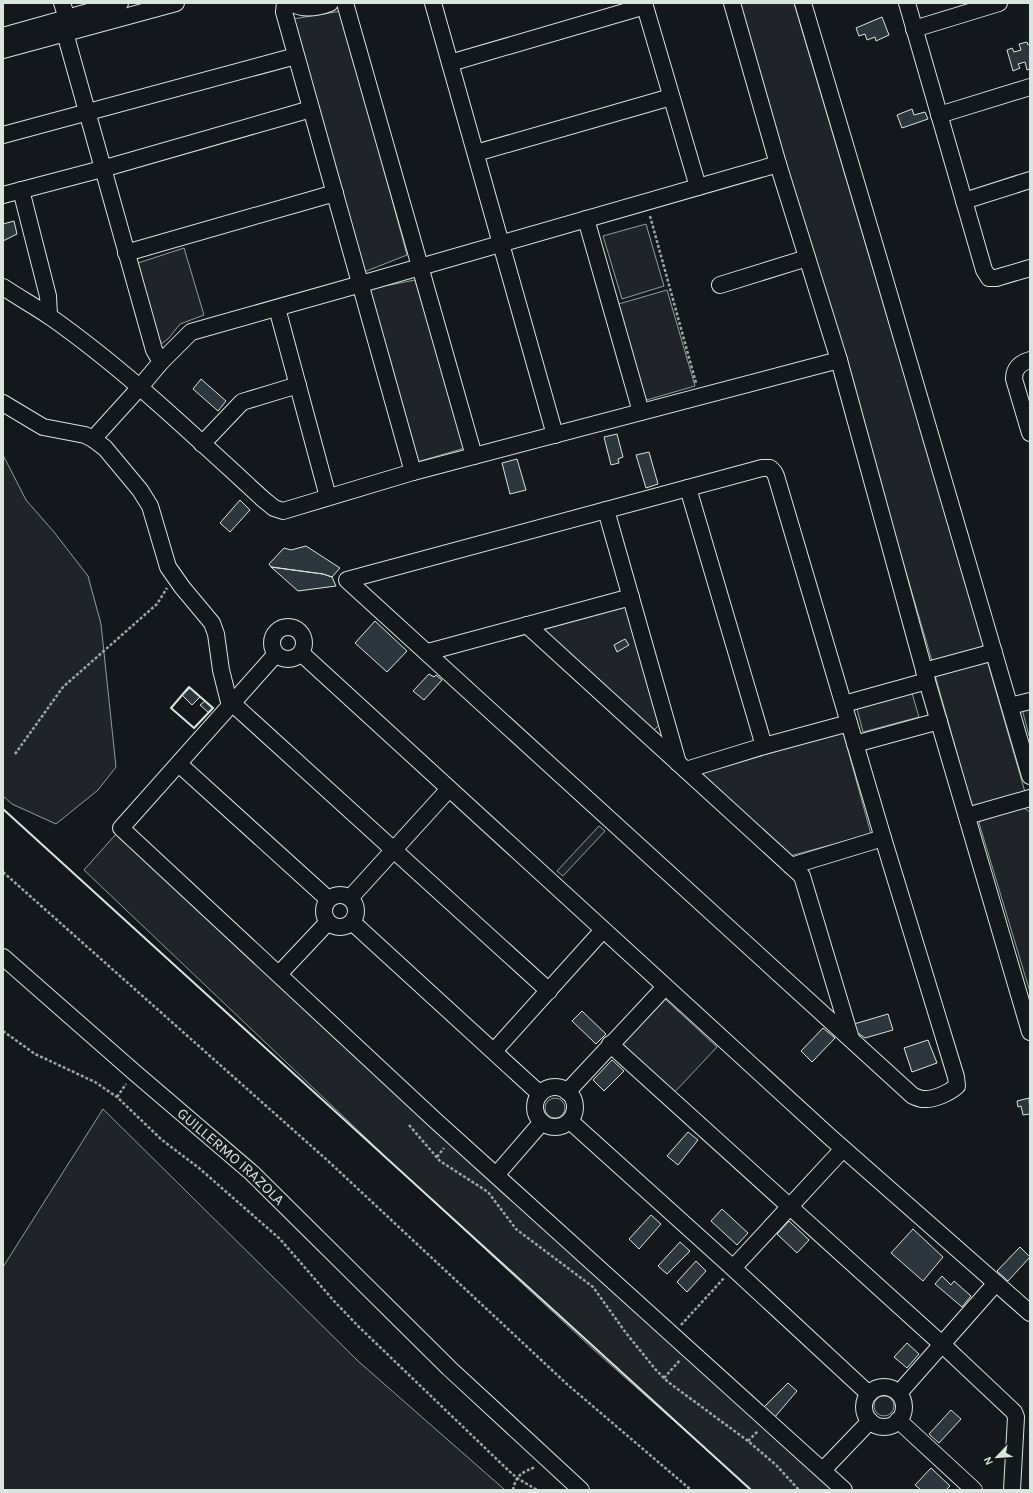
<svg xmlns="http://www.w3.org/2000/svg" width="1033" height="1493" font-family="Karla,sans-serif">
<style>
.green{fill:#202428;stroke:#939e99}
.building{fill:#2c363c;stroke:#d8e6dc}
.lines{fill:none;stroke-linecap:round;stroke-linejoin:round}
.minor-casing{stroke:#d8e6dc;stroke-width:18}
.path{stroke:#9da8a2;stroke-width:2.5;stroke-dasharray:3 2;stroke-linecap:butt}
.minor{stroke:#14181c;stroke-width:16}
.wall{stroke:#d8e6dc;stroke-width:2}
.labels{text-anchor:middle;dominant-baseline:central;stroke-width:3;stroke-linejoin:round;paint-order:stroke}
.street-label{font-size:15px;fill:#d8e6dc;stroke:#14181c}
</style>
<rect width="100%" height="100%" fill="#14181c"/>
<path class="green" d="M 739,3 L 794,3 L 985,646 L 932,661 Z
M 341,11 L 407,255 L 364,272 L 293,19 Z
M 646,224 L 664,286 L 622,299 L 603,236 Z
M 184,248 L 204,315 L 180,324 L 168,339 L 161,344 L 155,341 L 135,264 Z
M 415,280 L 465,448 L 417,462 L 369,289 Z
M 667,290 L 695,386 L 643,401 L 615,305 Z
M 3,455 L 26,500 L 54,532 L 88,576 L 101,624 L 116,767 L 98,790 L 56,824 L 12,804 L 3,796 Z
M 626,605 L 660,724 L 653,731 L 537,627 Z
M 987,660 L 1025,792 L 972,807 L 935,675 Z
M 911,690 L 919,717 L 863,732 L 856,705 Z
M 1030,706 L 1030,736 L 1029,736 L 1022,709 Z
M 843,732 L 871,834 L 790,856 L 698,774 Z
M 1024,808 L 1030,812 L 1030,992 L 979,823 L 984,817 Z
M 599,826 L 605,831 L 563,876 L 557,871 Z
M 116,834 L 421,1117 L 832,1490 L 752,1490 L 594,1350 L 388,1159 L 84,870 Z
M 665,999 L 717,1047 L 672,1095 L 620,1046 Z
M545 1108a10 10 0 1 1 20 0a10 10 0 1 1-20 0Z
M 103,1109 L 358,1361 L 505,1490 L 3,1490 L 3,1267 Z
M874 1406a10 10 0 1 1 20 0a10 10 0 1 1-20 0Z"/>
<path class="building" d="M 882,17 L 889,35 L 876,41 L 875,37 L 867,40 L 865,34 L 859,36 L 856,28 Z
M 1027,42 L 1028,45 L 1030,44 L 1030,69 L 1027,70 L 1025,62 L 1018,64 L 1020,68 L 1013,71 L 1007,50 L 1012,48 L 1014,52 L 1021,50 L 1019,44 Z
M 912,109 L 914,115 L 925,112 L 928,119 L 902,128 L 897,115 Z
M 14,221 L 17,234 L 3,241 L 3,224 Z
M 201,379 L 226,401 L 218,411 L 193,389 Z
M 617,434 L 623,457 L 618,459 L 619,463 L 611,465 L 604,437 Z
M 649,452 L 658,484 L 646,488 L 636,455 Z
M 517,459 L 526,490 L 510,494 L 502,463 Z
M 240,500 L 250,510 L 230,532 L 220,523 Z
M 306,546 L 340,568 L 332,577 L 323,574 L 271,567 L 269,564 L 284,548 L 291,550 Z
M 271,567 L 323,574 L 332,577 L 336,586 L 298,591 Z
M 375,621 L 407,651 L 387,672 L 355,643 Z
M 625,639 L 629,645 L 617,652 L 614,645 Z
M 429,674 L 434,677 L 436,675 L 442,680 L 424,700 L 413,691 Z
M 190,688 L 200,697 L 192,705 L 182,695 Z
M 205,701 L 213,708 L 209,713 L 200,705 Z
M 582,1011 L 606,1034 L 596,1044 L 572,1021 Z
M 888,1014 L 893,1030 L 865,1038 L 855,1031 L 854,1024 Z
M 823,1028 L 835,1038 L 812,1062 L 801,1051 Z
M 928,1040 L 937,1063 L 912,1072 L 904,1048 Z
M 612,1060 L 624,1071 L 604,1091 L 593,1080 Z
M 1029,1098 L 1030,1114 L 1023,1115 L 1021,1106 L 1018,1107 L 1017,1101 Z
M 688,1132 L 698,1140 L 678,1165 L 667,1156 Z
M 722,1209 L 748,1233 L 737,1245 L 711,1221 Z
M 651,1215 L 661,1224 L 639,1249 L 629,1239 Z
M 789,1221 L 809,1240 L 797,1253 L 777,1234 Z
M 913,1229 L 943,1257 L 923,1281 L 891,1253 Z
M 680,1242 L 690,1251 L 667,1274 L 658,1266 Z
M 1020,1247 L 1030,1257 L 1008,1281 L 997,1271 Z
M 696,1261 L 706,1271 L 687,1292 L 677,1282 Z
M 942,1276 L 951,1285 L 954,1281 L 971,1296 L 962,1307 L 935,1284 Z
M 907,1343 L 919,1354 L 907,1368 L 894,1357 Z
M 788,1383 L 797,1391 L 774,1418 L 763,1408 Z
M 951,1410 L 961,1419 L 939,1443 L 929,1434 Z
M 931,1468 L 950,1486 L 946,1490 L 921,1490 L 915,1485 Z"/>
<g class="lines">
<defs>
<g id="minor">
<path d="M 62,3 L 67,18"/>
<path d="M 285,3 L 284,12 L 413,472"/>
<path d="M 291,3 C 303,10 317,8 330,3"/>
<path d="M 345,3 L 474,456"/>
<path d="M 433,3 L 555,435"/>
<path d="M 644,3 L 698,187"/>
<path d="M 732,3 L 778,164 L 839,360 L 927,681 L 1030,1032"/>
<path d="M 803,3 L 880,263 L 1030,776"/>
<path d="M 907,3 L 984,270 L 989,278 L 996,278 L 1030,268"/>
<path d="M 914,29 L 999,3"/>
<path d="M 65,33 L 154,350 L 161,362"/>
<path d="M 3,36 L 120,3"/>
<path d="M 3,50 L 176,3"/>
<path d="M 450,63 L 645,6"/>
<path d="M 939,115 L 1030,87"/>
<path d="M 3,135 L 296,56"/>
<path d="M 476,153 L 671,97"/>
<path d="M 21,190 L 48,296 L 49,316"/>
<path d="M 3,195 L 102,169 L 311,109"/>
<path d="M 964,201 L 1030,180"/>
<path d="M 586,219 L 641,412"/>
<path d="M 126,253 L 335,193"/>
<path d="M 720,285 L 807,258"/>
<path d="M 3,287 C 18,297 34,306 49,316 C 126,370 194,436 263,499 L 274,508 L 283,511 L 413,472 L 839,360"/>
<path d="M 277,308 L 328,497"/>
<path d="M 1030,360 C 1020,363 1014,368 1014,379 L 1030,433"/>
<path d="M 3,403 L 43,427 L 85,435 L 93,439 L 105,448 L 140,490 L 150,506 L 168,567 L 182,587 L 212,623 L 216,634 L 221,670 L 230,706"/>
<path d="M 93,439 L 140,387 L 161,362 L 191,332 L 361,284 L 778,164"/>
<path d="M 202,444 L 242,402 L 298,385"/>
<path d="M 762,468 L 770,468 L 774,472 L 776,476 L 883,838 L 956,1077 L 957,1086 C 949,1093 934,1100 923,1099 C 920,1099 916,1097 913,1096 L 347,580 Z"/>
<path d="M 688,488 L 764,746"/>
<path d="M 606,510 L 678,763"/>
<path d="M 527,625 L 802,876 L 851,1039"/>
<circle cx="288" cy="643" r="16"/>
<path d="M 428,652 L 631,597"/>
<path d="M 301,653 L 830,1137 L 1030,1313"/>
<path d="M 276,654 L 121,828 L 437,1122 L 844,1490"/>
<path d="M 924,671 L 994,652"/>
<path d="M 232,703 L 549,991"/>
<path d="M 844,704 L 927,681"/>
<path d="M 1010,706 L 1030,701"/>
<path d="M 855,744 L 939,721"/>
<path d="M 179,764 L 328,899"/>
<path d="M 686,770 L 764,746 L 849,723"/>
<path d="M 967,816 L 1030,798"/>
<path d="M 791,866 L 883,838"/>
<circle cx="340" cy="911" r="16"/>
<path d="M 350,898 L 449,789"/>
<path d="M 352,922 L 540,1094"/>
<path id="s1" d="M 3,957 L 134,1072 L 252,1173 L 449,1368 L 581,1490"/>
<path d="M 279,974 L 328,922"/>
<path d="M 610,1044 L 946,1348 L 1014,1412 L 1016,1417 L 1012,1490"/>
<path d="M 494,1051 L 603,930"/>
<circle cx="555" cy="1107" r="20"/>
<path d="M 567,1092 L 665,987"/>
<path d="M 570,1121 L 733,1268 L 869,1394"/>
<path d="M 497,1174 L 542,1122"/>
<path d="M 733,1268 L 843,1149"/>
<circle cx="884" cy="1407" r="20"/>
<path d="M 899,1393 L 996,1283"/>
<path d="M 898,1420 L 974,1490"/>
<path d="M 823,1470 L 870,1421"/>
</g>
</defs>
<use href="#minor" class="minor-casing"/>
<path class="path" d="M 650,216 L 696,383
M 15,754 L 63,687 L 157,604 L 167,588
M 3,872 L 327,1160 L 568,1385 L 691,1490
M 3,1031 L 35,1054 L 95,1082 L 117,1097 L 162,1140 L 199,1168 L 280,1239 L 334,1301 L 358,1326 L 509,1471 L 517,1478 L 537,1490
M 117,1097 L 126,1084
M 409,1125 L 440,1161 L 488,1192 L 516,1229 L 593,1287 L 626,1333 L 656,1370 L 668,1382 L 748,1441 L 776,1465 L 799,1490
M 437,1157 L 444,1148
M 681,1325 L 724,1278
M 664,1378 L 680,1360
M 748,1441 L 758,1431
M 513,1490 C 516,1475 522,1472 536,1467"/>
<use href="#minor" class="minor"/>
<path class="wall" d="M 189,687 L 213,708 L 194,728 L 171,708 Z
M 3,809 L 751,1490"/>
</g>
<g class="labels">
<g class="street-label">
<text stroke="none"><textPath href="#s1" startOffset="303">GUILLERMO IRAZOLA</textPath></text>
</g>
</g>
<rect width="1033" height="1493" fill="none" stroke="#d8e6dc" stroke-width="8"/>
<g transform="translate(997 1457) rotate(245)" stroke="#14181c" stroke-width="3" paint-order="stroke">
<path d="M0-3L7 15L0 10L-7 15Z" fill="#d8e6dc"/>
<text y="-6" font-size="11" font-weight="bold" text-anchor="middle" fill="#d8e6dc">N</text>
</g>
</svg>
